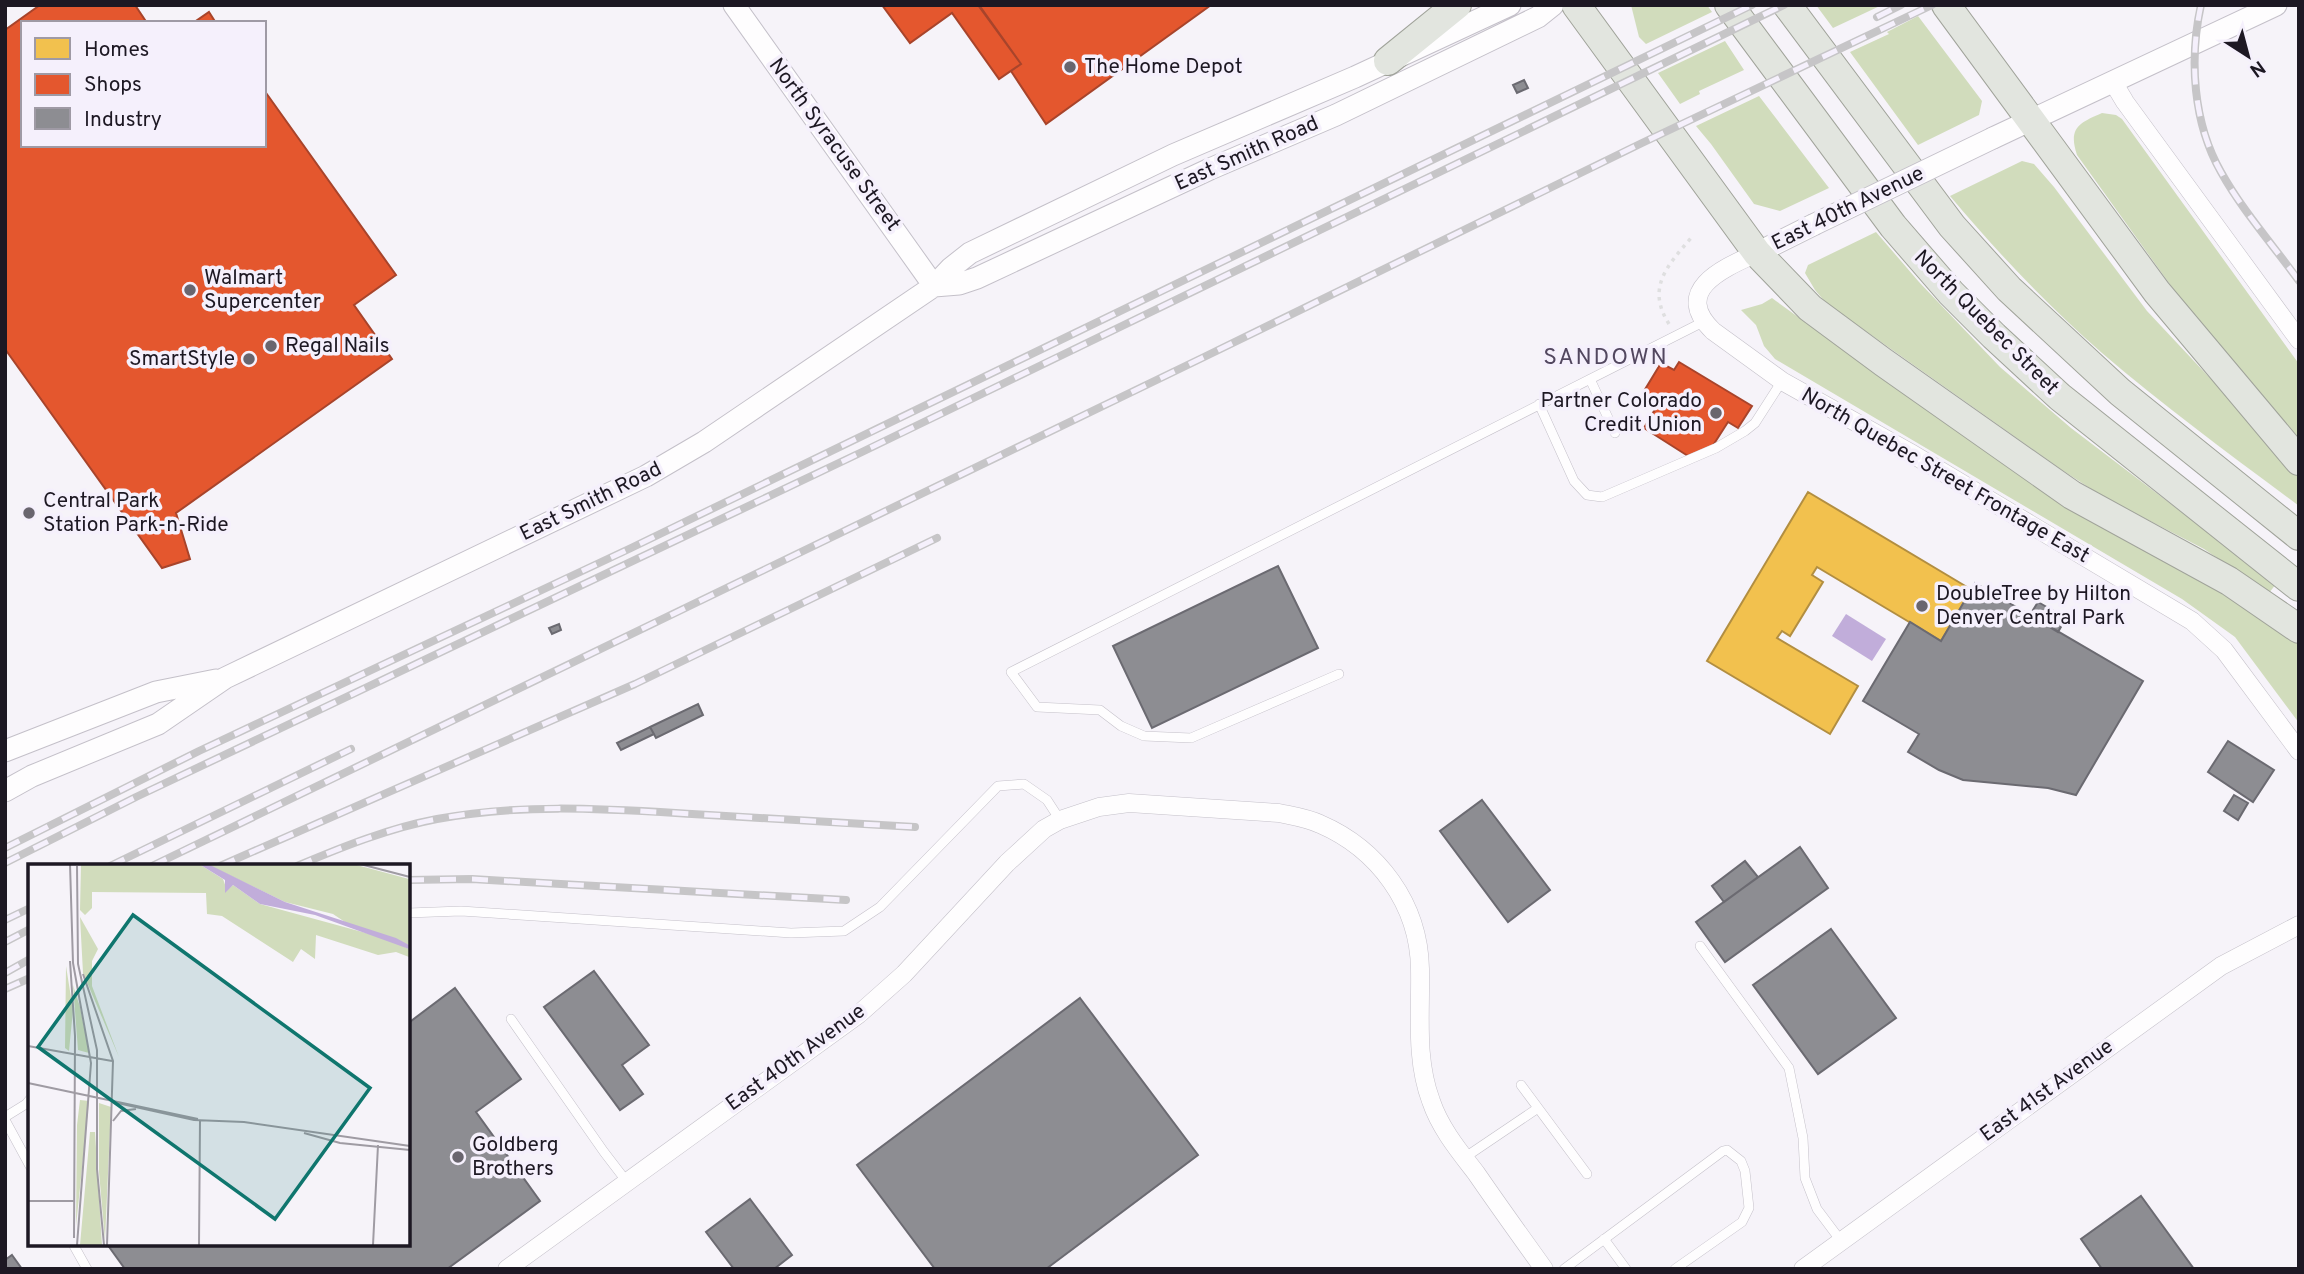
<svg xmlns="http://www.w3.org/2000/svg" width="2304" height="1274" font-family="Overpass,sans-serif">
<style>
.green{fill:#d1dcbc}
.water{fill:#c1adda}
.homes{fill:#f2c14e;stroke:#b28e41;stroke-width:2}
.shops{fill:#e4572e;stroke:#a8442b;stroke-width:2}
.industry{fill:#8d8d92;stroke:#6b6a71;stroke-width:2}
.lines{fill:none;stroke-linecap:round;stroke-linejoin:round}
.service-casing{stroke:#c4c0c9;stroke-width:10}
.minor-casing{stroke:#c4c0c9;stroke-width:19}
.tertiary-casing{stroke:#c4c0c9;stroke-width:23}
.primary-casing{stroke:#a0a39a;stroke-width:30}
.path{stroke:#dfdfe0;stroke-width:3.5;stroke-dasharray:3.5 5;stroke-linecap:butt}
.service{stroke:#fefdfe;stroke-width:9}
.minor{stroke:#fefdfe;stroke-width:18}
.tertiary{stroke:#fefdfe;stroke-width:21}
.primary{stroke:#e2e5df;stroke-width:28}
.rail-casing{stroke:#c6c5c7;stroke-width:8}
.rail{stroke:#f5f0fc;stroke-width:5;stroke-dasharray:16;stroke-linecap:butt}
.tertiary-bridge-casing{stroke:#c4c0c9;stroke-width:23;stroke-linecap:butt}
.tertiary-bridge{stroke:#fefdfe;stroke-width:21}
.poi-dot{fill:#69656e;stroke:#f5f0fc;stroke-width:2.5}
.labels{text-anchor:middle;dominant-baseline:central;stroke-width:7;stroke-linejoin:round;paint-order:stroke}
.poi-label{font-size:21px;fill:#1d1823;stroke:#f5f0fc;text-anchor:start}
.street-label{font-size:21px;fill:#1d1823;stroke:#f5f0fc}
.neighbourhood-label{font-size:23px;letter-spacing:2px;fill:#52475f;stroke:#f5f0fc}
.inset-road{fill:none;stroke:#9f9ba3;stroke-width:2}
.view{fill:#0f766e;fill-opacity:0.15;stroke:#0f766e;stroke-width:3.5}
.inset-edge{fill:none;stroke:#1d1823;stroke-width:3.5}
</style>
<rect width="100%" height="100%" fill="#f6f3f9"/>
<path class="green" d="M 1631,5 L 1707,5 L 1712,12 L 1646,44 L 1639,37 Z
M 1816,5 L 1882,5 L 1833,28 Z
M 1918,16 L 1982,101 L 1979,115 L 1918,145 L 1850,52 L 1889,34 L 1887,32 Z
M 1725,41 L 1744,70 L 1699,91 L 1700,94 L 1680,104 L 1658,73 Z
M 1759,96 L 1829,188 L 1780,211 L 1754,204 L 1711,144 L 1696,126 Z
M 2102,113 L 2116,115 L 2122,119 L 2299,364 L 2299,452 L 2184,304 L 2077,155 C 2068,128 2079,123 2102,113 Z
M 2022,161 L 2034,164 L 2054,187 L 2147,311 L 2299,473 L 2299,506 C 2232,456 2165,407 2102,353 C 2047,305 1997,252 1950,196 Z
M 1876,232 L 1919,282 L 2000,367 L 2071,428 L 2276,584 L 2269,593 L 2204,549 L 2102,496 L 2062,470 L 1826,303 L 1815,290 L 1805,273 L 1808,265 Z
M 1772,298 C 1940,421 2122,526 2299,635 L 2299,723 L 2235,637 L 2182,599 L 1775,359 L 1764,346 L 1756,325 L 1741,310 L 1762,304 Z"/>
<path class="water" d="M 1846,614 L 1886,639 L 1872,661 L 1832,636 Z"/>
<path class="homes" d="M 1808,492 L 1972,590 L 1941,641 L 1817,567 L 1812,575 L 1823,582 L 1790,636 L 1782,631 L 1777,638 L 1858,686 L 1830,734 L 1707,661 Z"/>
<path class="shops" d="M 40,5 L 135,5 L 147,23 L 23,23 L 23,145 L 264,145 L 264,90 L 396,275 L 354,305 L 392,359 L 176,513 L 190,559 L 162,568 L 5,349 L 5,30 Z
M 882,5 L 979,5 L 1021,64 L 999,79 L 952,13 L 910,43 Z
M 978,5 L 1211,5 L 1046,124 L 1011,71 L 1021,64 Z
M 209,12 L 216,23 L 193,23 Z
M 1679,362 L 1752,406 L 1738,428 L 1728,422 L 1712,447 L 1688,456 L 1644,428 L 1657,406 L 1641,396 L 1661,363 L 1674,370 Z"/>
<path class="industry" d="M 1524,80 L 1528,88 L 1517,93 L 1513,85 Z
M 1278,566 L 1318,648 L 1152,728 L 1113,646 Z
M 1975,583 L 2143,681 L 2076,795 L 2048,788 L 1963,780 L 1939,770 L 1908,752 L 1919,734 L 1863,701 L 1910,622 L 1941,641 Z
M 2038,602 L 2066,618 L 2058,632 L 2030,615 Z
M 559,624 L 561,630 L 552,634 L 549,628 Z
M 698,704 L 703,715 L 656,738 L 650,727 Z
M 650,727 L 654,734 L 621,750 L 617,743 Z
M 2228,741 L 2274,770 L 2253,802 L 2208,772 Z
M 2234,795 L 2248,803 L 2238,820 L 2224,811 Z
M 1482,800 L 1550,890 L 1508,922 L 1440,831 Z
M 1800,847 L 1828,888 L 1725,962 L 1696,922 Z
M 1745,861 L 1758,877 L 1724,902 L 1712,886 Z
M 1831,929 L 1896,1018 L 1818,1074 L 1753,985 Z
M 594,971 L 649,1045 L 622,1065 L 643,1094 L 620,1110 L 544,1007 Z
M 455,988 L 521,1079 L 476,1112 L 540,1201 L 447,1269 L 125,1269 L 107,1244 L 408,1244 L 408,1017 L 411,1021 Z
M 1080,998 L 1198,1155 L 1046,1269 L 935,1269 L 857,1165 Z
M 2141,1196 L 2194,1269 L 2102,1269 L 2081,1239 Z
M 750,1199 L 792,1255 L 774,1269 L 734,1269 L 706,1232 Z
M 12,1255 L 22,1269 L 5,1269 L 5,1260 Z"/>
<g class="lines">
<defs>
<path id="service" d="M 1590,379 L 1615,433
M 1539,404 L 1574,481 L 1587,495 L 1602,497 L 1716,448 L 1745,431 L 1755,423 L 1782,381
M 1339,674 L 1191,738 L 1144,736 L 1121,726 L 1100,710 L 1037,707 L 1011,672 L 1703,322
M 408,913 L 461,911 L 791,933 L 844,931 L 880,907 L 998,786 L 1024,784 L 1047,800 L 1060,820
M 1700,946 L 1789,1068 L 1803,1138 L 1805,1178 L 1817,1209 L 1841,1241
M 511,1019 L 604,1152 L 627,1182
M 1521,1085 L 1587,1174
M 5,1117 L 26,1104 L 30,1099
M 5,1120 L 30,1166
M 1464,1158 L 1538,1108
M 1604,1239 L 1626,1269
M 73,1244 L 87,1269
M 1564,1269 L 1723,1151 L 1727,1150 L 1741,1161 L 1745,1171 L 1749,1208 L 1742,1222 L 1675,1269"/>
<path id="minor" d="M 2113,82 L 2125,102 L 2299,340
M 1757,253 C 1724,268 1671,290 1713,331 L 1782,381 L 1909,452 L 2192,621 L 2224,650 L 2299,751
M 507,1269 L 859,1014 L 904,974 L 1007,863 L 1044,829 L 1060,820 L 1099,807 L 1129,803 L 1279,813 C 1293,816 1307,818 1320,824 C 1378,849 1419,904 1420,969 C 1421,1014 1415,1058 1431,1101 C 1440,1128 1459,1151 1476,1173 C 1498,1205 1521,1237 1544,1269
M 1803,1269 L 2221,966 L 2299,925"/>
<path id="tertiary" d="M 734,5 L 934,286
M 1993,138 L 2276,5
M 1757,253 L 1813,225
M 934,286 L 959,284 L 977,278 L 1210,169 L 1336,115 L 1538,17 L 1553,5
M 5,751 L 156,692 L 216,680
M 5,791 L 32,776 L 158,724 L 225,678 L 646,476 L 704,442 L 934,286 L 951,268 L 970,253 L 1173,155 L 1355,77 L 1510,5"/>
<path id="primary" d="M 1576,5 L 1757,253 L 1810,308 L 1883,362 L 2072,495 L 2229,581 L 2299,629
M 1729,5 L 1893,226 L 1951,293 L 1994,336 L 2060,397 L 2299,587
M 1787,5 L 1952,226 L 2009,289 L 2120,392 L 2299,536
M 1946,5 L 2157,292 L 2299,461
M 1388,61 L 1457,5"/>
</defs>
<use href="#service" class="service-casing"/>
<use href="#minor" class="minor-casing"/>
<use href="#tertiary" class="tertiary-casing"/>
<use href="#primary" class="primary-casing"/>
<path class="path" d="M 1669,324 C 1646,288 1667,266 1691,238"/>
<use href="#service" class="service"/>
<use href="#minor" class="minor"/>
<use href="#tertiary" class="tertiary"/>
<use href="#primary" class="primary"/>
<defs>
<path id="rail" d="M 2201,5 C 2189,59 2193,123 2221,172 C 2242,210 2273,245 2299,281
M 1877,17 L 1901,5
M 5,848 L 199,751 L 631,548 L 1752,5
M 5,863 L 136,797 L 862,452 L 1784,5
M 110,866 L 351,749
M 152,866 L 1202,358 L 1642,143 L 1932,5
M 220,866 L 635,684 L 937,538
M 297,866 C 342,847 389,828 437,819 C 522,803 606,809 692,814 C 766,818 840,823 915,827
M 408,880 L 472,879 L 846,900
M 5,920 L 30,908
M 5,942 L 30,929
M 5,973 L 30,959
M 5,989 L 30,978"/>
</defs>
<use href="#rail" class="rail-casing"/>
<use href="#rail" class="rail"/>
<defs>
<path id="tertiary-bridge" d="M 1813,225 L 1993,138"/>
</defs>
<use href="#tertiary-bridge" class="tertiary-bridge-casing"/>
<use href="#tertiary-bridge" class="tertiary-bridge"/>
</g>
<g class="poi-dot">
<circle cx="1070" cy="67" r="7"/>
<circle cx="190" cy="290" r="7"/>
<circle cx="271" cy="346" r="7"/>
<circle cx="249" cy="359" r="7"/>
<circle cx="1716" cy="413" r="7"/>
<circle cx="29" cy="513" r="7"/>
<circle cx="1922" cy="606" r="7"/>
<circle cx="458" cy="1157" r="7"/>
</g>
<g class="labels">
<g class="poi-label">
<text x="1084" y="67">The Home Depot</text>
<text x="204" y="278">Walmart<tspan x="204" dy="24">Supercenter</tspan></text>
<text x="285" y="346">Regal Nails</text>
<text x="235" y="359" text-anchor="end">SmartStyle</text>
<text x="1702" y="401" text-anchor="end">Partner Colorado<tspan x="1702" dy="24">Credit Union</tspan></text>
<text x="43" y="501">Central Park<tspan x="43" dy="24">Station Park-n-Ride</tspan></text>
<text x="1936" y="594">DoubleTree by Hilton<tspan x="1936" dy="24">Denver Central Park</tspan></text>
<text x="472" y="1145">Goldberg<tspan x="472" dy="24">Brothers</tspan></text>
</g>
<g class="street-label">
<text transform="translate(834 145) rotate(54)">North Syracuse Street</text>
<text transform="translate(1247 154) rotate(-24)">East Smith Road</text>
<text transform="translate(1848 209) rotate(-26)">East 40th Avenue</text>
<text transform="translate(1986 323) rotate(45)">North Quebec Street</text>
<text transform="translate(1945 476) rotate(30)">North Quebec Street Frontage East</text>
<text transform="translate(591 502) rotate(-26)">East Smith Road</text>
<text transform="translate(796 1058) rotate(-36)">East 40th Avenue</text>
<text transform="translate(2047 1091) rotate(-36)">East 41st Avenue</text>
</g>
<g class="neighbourhood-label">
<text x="1606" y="358">SANDOWN</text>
</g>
</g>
<g transform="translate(28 864)">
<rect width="382" height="382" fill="#f6f3f9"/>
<path d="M 53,0 L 171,0 L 195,15 L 199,26 L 205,21 L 232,40 L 360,75 L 381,85 L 381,93 L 368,88 L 350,91 L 288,71 L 287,95 L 273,85 L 265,98 L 194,52 L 179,50 L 178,29 L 64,28 L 64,44 L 57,51 L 52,46 ZM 325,0 L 381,15 L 381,81 L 323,62 L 305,50 L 257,38 L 180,1 ZM 52,53 L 70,85 L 64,97 L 64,122 L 91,193 L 55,109 ZM 38,102 L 45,146 L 41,187 L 37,184 ZM 45,121 L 52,143 L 61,189 L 50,186 ZM 52,236 L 61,237 L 48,362 L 49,261 ZM 71,239 L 83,243 L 77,376 L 71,308 ZM 62,268 L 67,268 L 74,381 L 52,381 Z" fill="#d1dcbc"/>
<path d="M 180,0 L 257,38 L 368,74 L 381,81 L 381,85 L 287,51 L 232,40 L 205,21 L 197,29 L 197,16 L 171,0 Z" fill="#c1adda"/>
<path class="inset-road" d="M 42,0 L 45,99 L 63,199 L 49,381M 332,0 L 382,13M 49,2 L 50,100 L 69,186 L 69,305 L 76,381M 42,97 L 47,172 L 46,374M 55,110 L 85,197 L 79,381M 0,182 L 84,197M 0,219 L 170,255M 85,238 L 166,256 L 216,258 L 382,282M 85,257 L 93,247 L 108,245M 276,269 L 312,279 L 382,286M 0,337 L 47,337M 171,381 L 172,256M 345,381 L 350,281"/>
<path class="view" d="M 105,51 L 342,224 L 247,355 L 10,183 Z"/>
<rect width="382" height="382" class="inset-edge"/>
</g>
<rect width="2304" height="1274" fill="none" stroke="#1d1823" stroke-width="14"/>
<rect x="21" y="21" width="245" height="126" fill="#f5f0fc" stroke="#9f9aa5" stroke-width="2"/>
<rect x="35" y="38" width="35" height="21" fill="#f2c14e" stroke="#9f9aa5" stroke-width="2"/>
<text x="84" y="56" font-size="21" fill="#1d1823">Homes</text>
<rect x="35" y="74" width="35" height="21" fill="#e4572e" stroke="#9f9aa5" stroke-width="2"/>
<text x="84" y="91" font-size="21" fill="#1d1823">Shops</text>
<rect x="35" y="108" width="35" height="21" fill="#8d8d92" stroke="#9f9aa5" stroke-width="2"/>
<text x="84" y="126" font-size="21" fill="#1d1823">Industry</text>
<g transform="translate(2248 56) rotate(144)" stroke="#f5f0fc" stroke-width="5" paint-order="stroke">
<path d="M0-5L12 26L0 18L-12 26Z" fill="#1d1823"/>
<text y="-10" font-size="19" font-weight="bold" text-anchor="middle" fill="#1d1823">N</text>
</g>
</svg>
